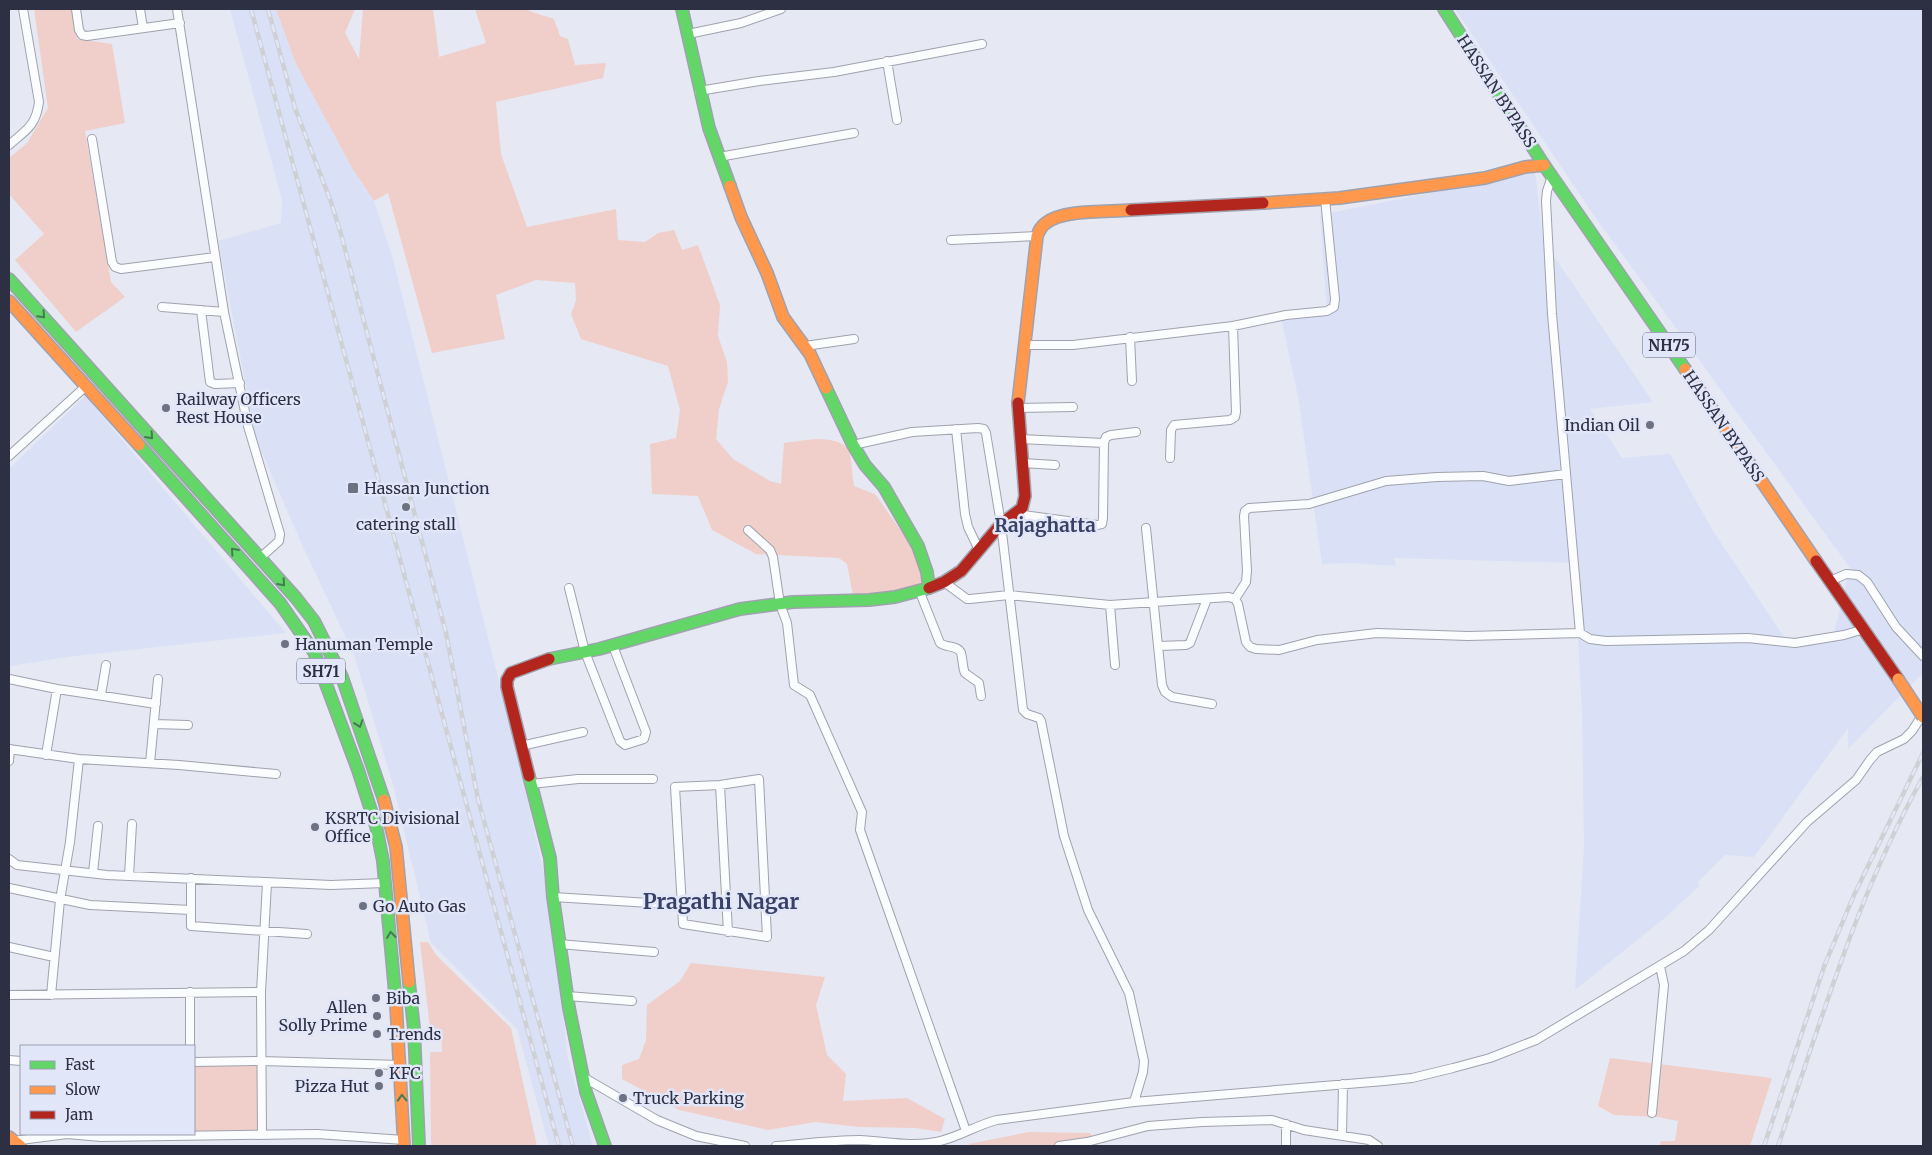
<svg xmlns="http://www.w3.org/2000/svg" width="1932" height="1155" font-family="Merriweather,serif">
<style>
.built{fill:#dae1f6}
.green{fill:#f0ceca}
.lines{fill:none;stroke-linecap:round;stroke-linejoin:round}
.street-casing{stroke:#9fa2ae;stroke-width:10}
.fast-casing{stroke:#9fa2ae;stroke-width:14}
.slow-casing{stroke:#9fa2ae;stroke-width:14}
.jam-casing{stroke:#9fa2ae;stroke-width:14}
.street{stroke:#fbfcfd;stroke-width:8}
.fast{stroke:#63d668;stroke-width:11}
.slow{stroke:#ff974d;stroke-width:11}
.jam{stroke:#b3261e;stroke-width:11}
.rail-casing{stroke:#cfd0d4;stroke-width:4.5}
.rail{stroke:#e1e6f8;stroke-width:2.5;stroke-dasharray:8;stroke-linecap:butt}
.slow-bridge-casing{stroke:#9fa2ae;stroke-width:14;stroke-linecap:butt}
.slow-bridge{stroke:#ff974d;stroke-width:11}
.oneway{stroke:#457b53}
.poi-dot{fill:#6d7180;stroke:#e1e6f8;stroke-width:2}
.labels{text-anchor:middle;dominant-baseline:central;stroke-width:5;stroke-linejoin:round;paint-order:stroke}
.shield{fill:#e1e6f8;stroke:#626779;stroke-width:1}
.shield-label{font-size:15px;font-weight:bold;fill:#2c3042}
.street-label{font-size:16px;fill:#2c3042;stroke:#e1e6f8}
.poi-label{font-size:16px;fill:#2c3042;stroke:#e1e6f8;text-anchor:start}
.quarter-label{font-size:19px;font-weight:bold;fill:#374065;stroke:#e1e6f8}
.district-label{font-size:21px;font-weight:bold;fill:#374065;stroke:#e1e6f8}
</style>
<rect width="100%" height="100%" fill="#e6e9f3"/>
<path class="built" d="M 230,9 L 276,9 L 295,62 L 352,168 L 374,201 L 393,259 L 517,753 L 544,875 L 561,996 L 568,1058 L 593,1146 L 549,1146 L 517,1029 L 431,943 L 393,785 L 354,655 L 303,547 L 256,439 L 218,241 L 281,223 L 282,200 Z
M 1455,9 L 1923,9 L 1923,673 L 1848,749 L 1848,728 L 1754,857 L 1725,855 L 1698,882 L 1700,885 L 1666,917 L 1575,990 L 1584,847 L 1582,713 L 1574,563 L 1394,558 L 1396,566 L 1353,563 L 1322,564 L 1299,402 L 1281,317 L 1327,312 L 1320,215 L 1535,172 L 1543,240 L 1653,402 L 1590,409 L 1622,458 L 1670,454 L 1713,531 L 1788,643 L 1832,640 L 1850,568 L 1593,214 Z
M 85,396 L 286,633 L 75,656 L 9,666 L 9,469 Z"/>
<path class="green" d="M 34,9 L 72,9 L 77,39 L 112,44 L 125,123 L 85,131 L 111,282 L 125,297 L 76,332 L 15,260 L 44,234 L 9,194 L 9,158 L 27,143 L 48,108 Z
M 276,9 L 355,9 L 345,33 L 359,59 L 363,9 L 433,9 L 439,57 L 486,43 L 475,9 L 528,9 L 529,11 L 554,19 L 560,36 L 568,39 L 575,65 L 606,63 L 603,78 L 496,102 L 501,154 L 527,227 L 616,209 L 618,240 L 645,242 L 658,233 L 674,230 L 682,250 L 698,245 L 720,305 L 718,336 L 727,362 L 728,382 L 719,409 L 716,439 L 733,459 L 770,481 L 781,484 L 784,443 C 802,441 844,431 850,455 C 852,465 852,476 854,486 L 875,494 L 911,545 L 921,570 L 922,585 L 877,595 L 853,595 L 847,564 L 839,558 L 756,554 L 712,530 L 698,496 L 652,494 L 650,444 L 676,438 L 680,410 L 668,366 L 581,339 L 571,314 L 576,300 L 575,283 L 536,280 L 496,295 L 505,339 L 432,353 L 388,193 L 374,201 L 352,168 L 295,62 Z
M 420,942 L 428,942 L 436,955 L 511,1028 L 537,1146 L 431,1146 L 430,1052 L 442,1052 L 441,1029 L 430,1028 Z
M 691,963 L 825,977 L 816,1005 L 827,1055 L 846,1074 L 843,1101 L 907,1098 L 945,1119 L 941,1132 L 916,1128 L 859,1127 L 815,1122 L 768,1130 L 679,1110 L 622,1079 L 622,1065 L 639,1059 L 646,1040 L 647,1005 L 680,981 Z
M 1610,1058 L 1772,1078 L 1750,1146 L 1660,1146 L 1661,1141 L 1675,1141 L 1678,1121 L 1658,1117 L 1614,1115 L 1598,1106 Z
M 194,1065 L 259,1065 L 259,1132 L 194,1132 Z
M 1029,1132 L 1090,1133 L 1098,1146 L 969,1146 L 969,1144 Z"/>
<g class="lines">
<defs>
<path id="street" d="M 76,9 L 79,30 L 82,35 L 87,36 L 180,23
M 140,9 L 143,28
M 177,9 L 224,312 L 248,426 L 280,534 L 279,541 L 260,558
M 688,34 L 741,23 L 781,9
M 887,61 L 897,120
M 699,91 L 759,81 L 834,72 L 982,44
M 92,139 L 112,262 L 115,267 L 121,269 L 215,257
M 9,145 C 26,130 36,126 39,102 L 23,9
M 719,157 L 854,133
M 1552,176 L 1547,191 L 1546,201 L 1552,314 L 1580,633
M 951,240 L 1037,236
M 162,307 L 224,312
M 201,310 L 210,382 L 215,384 L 240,383
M 1130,337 L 1132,381
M 1024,345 L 1073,345 L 1233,326 L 1286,315 L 1327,311 L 1334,307 L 1335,299 L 1325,199
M 805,346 L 854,339
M 1018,408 L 1073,407
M 956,429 L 965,514 L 968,527 L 979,550
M 1104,443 L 1106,437 L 1111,435 L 1136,432
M 853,445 L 912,432 L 978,428 L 984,429 L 986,433 L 1001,524 L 1023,710 L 1027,714 L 1039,718 L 1041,721 L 1064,836 L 1088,910 L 1129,993 L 1144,1061 L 1143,1072 L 1134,1102
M 9,456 L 85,387
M 1170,458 L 1171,430 L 1174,425 L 1230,420 L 1235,417 L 1236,412 L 1233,326
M 1022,463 L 1055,465
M 1016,514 L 1097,525 L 1102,524 L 1103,518 L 1104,443 L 1020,439
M 1146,528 L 1162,685 L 1165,692 L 1172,697 L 1212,704
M 748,530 L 770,550 L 773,557 L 780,604 L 787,623 L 794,685 L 810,695 L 862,812 L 860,830 L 966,1131
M 1830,581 L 1846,574 L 1858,575 L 1867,582 L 1896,627 L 1923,656
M 944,582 L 967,599 L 970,599 L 1009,595 L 1110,605 L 1229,597 L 1235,599 L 1238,604 L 1246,642 L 1250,647 L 1256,649 L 1279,650 L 1317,640 L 1377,633 L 1468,636 L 1580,633 L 1590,639 L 1606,641 L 1748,638 L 1795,643 L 1844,635 L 1864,629
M 569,588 L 585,652 L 620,741 L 625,745 L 644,739 L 646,732 L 613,646
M 919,590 L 940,643 C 946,648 958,645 961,653 C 963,659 962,666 965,673 L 979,683 L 981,696
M 1235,599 L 1246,582 L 1247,571 L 1244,516 L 1245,511 L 1249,508 L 1309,504 L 1386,481 L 1437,477 L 1483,476 L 1509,481 L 1566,474
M 1110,605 L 1115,665
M 1159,646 L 1186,645 L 1190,643 L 1207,599
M 9,679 L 57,689 L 156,704
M 101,695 L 106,665
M 154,724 L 188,725
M 521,746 L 583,732
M 9,749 L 79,759 L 179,765 L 276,774
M 46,755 L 57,689
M 9,761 L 10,749
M 150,763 L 158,679
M 759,779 L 767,937 L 683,924 L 675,787 L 720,785 Z
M 531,784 L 578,779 L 653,779
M 720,785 L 728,932
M 9,859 L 17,865 L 107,875 L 331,885 L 385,883
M 93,873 L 98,826
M 129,876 L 132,824
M 9,888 L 90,905 L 191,910 L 191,926 L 307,934
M 553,897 L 682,905
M 191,910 L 191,878
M 559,944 L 654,952
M 9,947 L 54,957
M 190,992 L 190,1046
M 9,995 L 261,992
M 51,995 L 60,900 L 70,842 L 79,759
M 567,996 L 632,1001
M 9,1060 L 21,1061
M 194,1062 L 261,1061 L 401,1065
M 583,1077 L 657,1120 L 696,1136 L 745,1146
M 1652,1113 L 1664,985 L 1660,966
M 262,1135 L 261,992 L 267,883
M 1342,1135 L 1343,1084
M 13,1141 L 67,1134 L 101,1137 L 317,1134 L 404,1140
M 776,1146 C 803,1144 832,1140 860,1140 C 885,1141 911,1147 936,1142 C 958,1138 976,1125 997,1120 L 1134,1102 L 1384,1081 L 1412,1078 L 1453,1068 L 1490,1058 L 1536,1040 L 1684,951 L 1709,930 L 1807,822 L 1856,780 L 1870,760 L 1877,752 L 1904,739 L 1912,731 L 1923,714
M 1059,1146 L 1087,1142 L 1148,1126 L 1202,1122 L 1272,1120 L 1304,1130 L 1369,1140 L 1378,1146
M 1286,1146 L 1286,1124"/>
<path id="fast" d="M 682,9 L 709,128 L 730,186
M 1444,9 L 1544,165 L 1685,369
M 9,279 L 296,598 L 314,621 L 342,677 L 384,800
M 139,445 L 280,603 L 314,652 L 358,770 L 376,826 L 383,861 L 396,1004
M 549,659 L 599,649 L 740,609 L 793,602 L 869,600 L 895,597 L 929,588 L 927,572 L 918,546 L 884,487 L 865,465 L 853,445 L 826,388
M 529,776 L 550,858 L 553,897 L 569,1008 L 586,1092 L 605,1146
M 409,982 L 414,1029 L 419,1146"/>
<path id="slow" d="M 730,186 L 741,217 L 767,273 L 783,317 L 810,354 L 826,388
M 1263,203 L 1339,198 L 1485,178 L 1525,167 L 1544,165
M 9,301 L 139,445
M 1685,369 L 1816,561
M 1018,403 L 1037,236 C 1039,231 1041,226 1046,223 C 1063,209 1109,212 1131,210
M 384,800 L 396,847 L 409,982
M 396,1004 L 404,1146
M 9,1137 L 20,1146"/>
<path id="jam" d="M 1131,210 L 1263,203
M 1816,561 L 1898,679
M 929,588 L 944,582 L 961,571 L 1001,524 L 1022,508 L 1025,496 L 1018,403
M 529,776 L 507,687 L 507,680 L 511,673 L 549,659"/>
</defs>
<use href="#street" class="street-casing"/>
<use href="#fast" class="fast-casing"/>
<use href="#slow" class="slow-casing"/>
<use href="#jam" class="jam-casing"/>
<use href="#street" class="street"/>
<use href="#fast" class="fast"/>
<use href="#slow" class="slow"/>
<use href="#jam" class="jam"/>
<defs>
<path id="rail" d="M 251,9 L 559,1146
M 268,9 L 295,108 L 331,202 L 341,234 L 446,633 L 478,799 L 573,1146
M 1764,1146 L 1825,964 L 1854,895 L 1923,753
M 1778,1146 C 1822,1019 1857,895 1923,777"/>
</defs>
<use href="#rail" class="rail-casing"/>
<use href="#rail" class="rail"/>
<defs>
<path id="slow-bridge" d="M 1898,679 L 1923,717"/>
</defs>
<use href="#slow-bridge" class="slow-bridge-casing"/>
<use href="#slow-bridge" class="slow-bridge"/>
</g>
<defs><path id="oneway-chevron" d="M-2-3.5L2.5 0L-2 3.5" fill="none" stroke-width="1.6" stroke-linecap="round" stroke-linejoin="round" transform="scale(1.25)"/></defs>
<g class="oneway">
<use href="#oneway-chevron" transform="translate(42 315) rotate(47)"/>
<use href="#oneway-chevron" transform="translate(150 436) rotate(48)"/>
<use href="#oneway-chevron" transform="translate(234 551) rotate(-132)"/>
<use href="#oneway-chevron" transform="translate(282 583) rotate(48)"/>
<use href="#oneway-chevron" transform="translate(359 724) rotate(71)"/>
<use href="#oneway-chevron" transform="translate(391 935) rotate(-96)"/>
<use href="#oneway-chevron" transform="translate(402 1098) rotate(-92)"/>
</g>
<g class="poi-dot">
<circle cx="166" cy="408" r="5"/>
<circle cx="1650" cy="425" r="5"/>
<rect x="347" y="482" width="12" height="12" rx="2.5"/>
<circle cx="406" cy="507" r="5"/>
<circle cx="285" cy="644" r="5"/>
<circle cx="315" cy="827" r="5"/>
<circle cx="363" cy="906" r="5"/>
<circle cx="376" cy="998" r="5"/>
<circle cx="377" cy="1016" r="5"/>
<circle cx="377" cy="1034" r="5"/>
<circle cx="379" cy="1073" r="5"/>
<circle cx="379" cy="1086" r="5"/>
<circle cx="623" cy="1098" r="5"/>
</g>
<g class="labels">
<g class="shield">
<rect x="1643" y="332.5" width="52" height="25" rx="4"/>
<rect x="297" y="658.5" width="48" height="25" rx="4"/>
</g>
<g class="shield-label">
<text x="1669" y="345">NH75</text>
<text x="321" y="671">SH71</text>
</g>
<g class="street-label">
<text transform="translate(1497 91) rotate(57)">HASSAN BYPASS</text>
<text transform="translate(1724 426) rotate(56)">HASSAN BYPASS</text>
</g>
<g class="poi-label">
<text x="176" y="399">Railway Officers<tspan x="176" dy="18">Rest House</tspan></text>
<text x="1640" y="425" text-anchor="end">Indian Oil</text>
<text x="364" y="488">Hassan Junction</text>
<text x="406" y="524" text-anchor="middle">catering stall</text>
<text x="295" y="644">Hanuman Temple</text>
<text x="325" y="818">KSRTC Divisional<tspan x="325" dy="18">Office</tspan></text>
<text x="373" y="906">Go Auto Gas</text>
<text x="386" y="998">Biba</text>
<text x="367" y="1007" text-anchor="end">Allen<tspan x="367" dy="18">Solly Prime</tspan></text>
<text x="387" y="1034">Trends</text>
<text x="389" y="1073">KFC</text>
<text x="369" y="1086" text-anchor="end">Pizza Hut</text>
<text x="633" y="1098">Truck Parking</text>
</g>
<g class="quarter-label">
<text x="1045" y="525">Rajaghatta</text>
</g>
<g class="district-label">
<text x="721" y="901">Pragathi Nagar</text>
</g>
</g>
<rect width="1932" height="1155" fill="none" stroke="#2c3042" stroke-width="20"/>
<rect x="20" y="1045" width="175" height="90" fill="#e1e6f8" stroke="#999daf"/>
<rect x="30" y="1061" width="25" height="8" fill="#63d668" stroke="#999daf"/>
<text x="65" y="1070" font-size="15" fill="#2c3042">Fast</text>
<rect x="30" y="1086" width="25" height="8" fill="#ff974d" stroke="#999daf"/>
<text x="65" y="1095" font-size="15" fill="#2c3042">Slow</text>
<rect x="30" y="1111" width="25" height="8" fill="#b3261e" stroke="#999daf"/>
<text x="65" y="1120" font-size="15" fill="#2c3042">Jam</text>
</svg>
